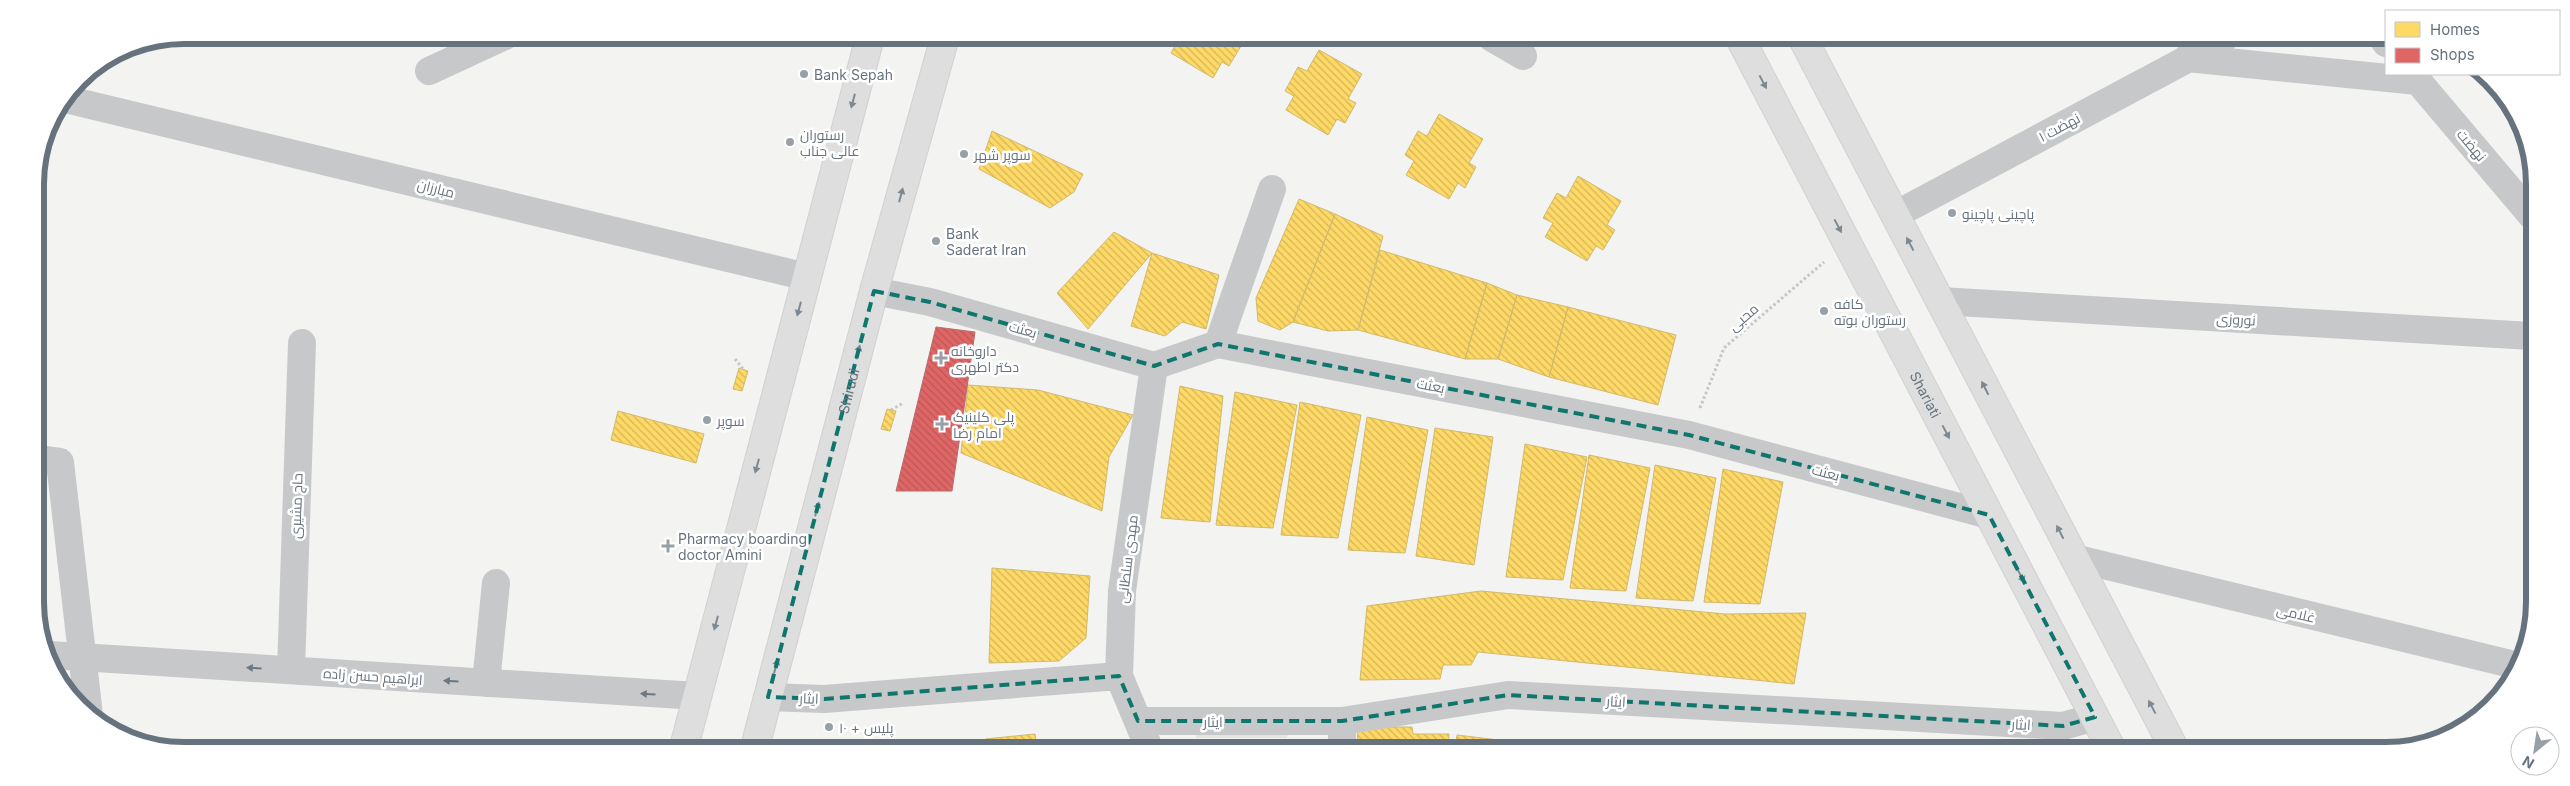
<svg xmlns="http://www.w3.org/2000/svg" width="2570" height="786" font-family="Inter,Cairo,sans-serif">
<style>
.green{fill:#e2e5e0}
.homes{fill:url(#homes-back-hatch);stroke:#d1ba6d}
.shops{fill:url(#shops-back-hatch);stroke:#bb6a6d}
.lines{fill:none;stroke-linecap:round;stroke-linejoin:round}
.major-casing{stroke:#d0d1d1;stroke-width:30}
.path{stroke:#c5c6c6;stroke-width:3;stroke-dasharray:2.5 2.5;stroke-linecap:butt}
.minor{stroke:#c7c8c9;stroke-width:28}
.major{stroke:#dddedd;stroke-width:28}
.oneway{fill:#7e8891}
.oneway2{fill:#6b7782}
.marked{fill:none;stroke:#0f766e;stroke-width:4;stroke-dasharray:10 6;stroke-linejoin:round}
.poi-dot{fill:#97a0a6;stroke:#fff;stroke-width:2}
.labels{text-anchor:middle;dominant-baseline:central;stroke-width:5;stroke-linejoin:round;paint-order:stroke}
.poi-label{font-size:14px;fill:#66737e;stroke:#fff;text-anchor:start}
.street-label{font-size:14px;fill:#66737e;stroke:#fff}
.rim{fill:none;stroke:#66737e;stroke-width:6}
</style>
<defs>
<pattern id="homes-back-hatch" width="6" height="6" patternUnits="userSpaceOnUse" patternTransform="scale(1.25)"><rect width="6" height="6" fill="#ffd966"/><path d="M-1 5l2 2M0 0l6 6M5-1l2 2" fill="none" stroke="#d2b459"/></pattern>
<pattern id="shops-back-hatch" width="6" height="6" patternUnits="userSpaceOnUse" patternTransform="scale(1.25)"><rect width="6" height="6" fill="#e06666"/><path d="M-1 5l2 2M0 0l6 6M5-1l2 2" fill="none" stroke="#b95859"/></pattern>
</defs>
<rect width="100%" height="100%" fill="#f3f3f1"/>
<path class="green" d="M 1195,731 L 1288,733 L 1287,738 L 1196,738 Z"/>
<path class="homes" d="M 1175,37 L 1235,37 L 1233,41 L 1241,46 L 1229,66 L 1222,62 L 1213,78 L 1171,53 L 1179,39 Z
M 1319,50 L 1362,74 L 1348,99 L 1356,103 L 1345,123 L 1337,119 L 1328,135 L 1286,110 L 1294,96 L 1285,91 L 1298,67 L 1307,71 Z
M 1439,114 L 1483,139 L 1469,163 L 1476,167 L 1465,188 L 1458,183 L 1449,199 L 1406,175 L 1414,161 L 1405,155 L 1418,131 L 1427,136 Z
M 992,131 L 1083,174 L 1074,192 L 1050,208 L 979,169 Z
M 1578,176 L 1621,201 L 1607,225 L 1615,230 L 1603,250 L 1596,246 L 1587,261 L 1545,237 L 1553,223 L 1543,218 L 1557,193 L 1566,198 Z
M 1299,199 L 1335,214 L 1293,322 L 1280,330 L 1258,321 L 1256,298 Z
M 1335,214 L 1383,236 L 1358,330 L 1328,331 L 1293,322 Z
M 1114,232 L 1152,253 L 1088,329 L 1057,293 Z
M 1380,250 L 1487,283 L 1465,359 L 1358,330 Z
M 1152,253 L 1219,275 L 1206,329 L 1182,322 L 1165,336 L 1131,326 Z
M 1487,283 L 1517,295 L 1498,359 L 1465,359 Z
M 1517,295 L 1568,307 L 1549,377 L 1498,359 Z
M 1568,307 L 1676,335 L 1658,405 L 1549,377 Z
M 739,368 L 748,371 L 742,391 L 733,389 Z
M 968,385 L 1038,390 L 1133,415 L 1109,457 L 1102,511 L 961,453 Z
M 1180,386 L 1223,396 L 1210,522 L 1161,518 Z
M 1235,392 L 1297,405 L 1273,528 L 1216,525 Z
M 1300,402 L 1361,415 L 1338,538 L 1281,535 Z
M 887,409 L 896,411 L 890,431 L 881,429 Z
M 618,411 L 704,434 L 696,463 L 611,440 Z
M 1367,417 L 1428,430 L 1405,553 L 1348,550 Z
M 1435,428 L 1493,437 L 1474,565 L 1416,556 Z
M 1525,444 L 1587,457 L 1563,580 L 1506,577 Z
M 1589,455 L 1650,468 L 1626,591 L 1570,588 Z
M 1655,465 L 1716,478 L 1693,601 L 1636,598 Z
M 1723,469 L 1783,482 L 1760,604 L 1704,602 Z
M 992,568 L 1090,576 L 1086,638 L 1059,661 L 989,663 Z
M 1481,591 L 1725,614 L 1806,613 L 1794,684 L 1478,652 L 1471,665 L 1443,665 L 1440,679 L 1360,680 L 1367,606 Z
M 1358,727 L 1412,727 L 1413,734 L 1449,734 L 1448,749 L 1357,749 Z
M 1035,734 L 1037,748 L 986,748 L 985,739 Z
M 1457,735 L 1507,741 L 1506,749 L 1455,749 Z
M 1508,741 L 1559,748 L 1558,749 L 1507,749 Z
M 1287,742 L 1288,748 L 1196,748 L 1195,745 Z"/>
<path class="shops" d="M 936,327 L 975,332 L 952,491 L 896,491 Z"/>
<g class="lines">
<defs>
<g id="major">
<path id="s1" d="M 1740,38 L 2112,750"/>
<path d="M 1803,39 L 2175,750"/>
<path d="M 684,747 L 870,37"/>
<path id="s2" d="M 755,747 L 874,291 L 945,37"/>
</g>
</defs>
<use href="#major" class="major-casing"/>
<path class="path" d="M 735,359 L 743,369
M 1700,408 L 1724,348 L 1824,262
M 891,410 L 903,403"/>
<path class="minor" d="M 1492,38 L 1523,56
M 2384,40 L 2386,43
M 2187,58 L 2418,81
M 429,71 L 505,36
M 2412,74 L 2532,216
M 65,99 L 807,277
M 1895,215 L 2223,40
M 874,291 L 930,302 L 1154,366 L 1218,344 L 1689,435 L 1989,515
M 1940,301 L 2531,336
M 1218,344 L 1272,189
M 37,459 L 60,462 L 89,715
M 2074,558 L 2519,666
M 49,655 L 697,696
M 291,670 L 302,343
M 486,683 L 496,583
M 768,697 L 824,699 L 1119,676
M 1138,721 L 1342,721 L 1508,695 L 2063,726 L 2095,717
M 1149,748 L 1119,676 L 1122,591 L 1154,366
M 1342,749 L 1342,721"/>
<use href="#major" class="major"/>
</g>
<defs><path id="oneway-solid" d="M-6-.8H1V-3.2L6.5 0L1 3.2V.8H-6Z" transform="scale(1.25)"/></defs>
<g class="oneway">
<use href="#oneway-solid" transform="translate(1763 82) rotate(62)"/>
<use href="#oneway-solid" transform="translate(853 101) rotate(105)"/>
<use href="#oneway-solid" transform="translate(901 195) rotate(-75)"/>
<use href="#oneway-solid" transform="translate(1838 226) rotate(62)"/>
<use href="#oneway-solid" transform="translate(1910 244) rotate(-118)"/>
<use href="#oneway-solid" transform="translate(799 309) rotate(105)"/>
<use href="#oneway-solid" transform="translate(858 352) rotate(-75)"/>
<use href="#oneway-solid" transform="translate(1985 388) rotate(-117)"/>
<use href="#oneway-solid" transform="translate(1946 432) rotate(62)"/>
<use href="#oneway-solid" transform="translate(757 466) rotate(105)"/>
<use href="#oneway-solid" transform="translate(817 509) rotate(-75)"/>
<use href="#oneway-solid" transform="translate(2060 532) rotate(-117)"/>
<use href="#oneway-solid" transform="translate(2021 576) rotate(62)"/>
<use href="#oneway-solid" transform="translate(716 623) rotate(105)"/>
<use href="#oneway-solid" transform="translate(776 666) rotate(-75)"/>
<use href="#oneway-solid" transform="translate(2152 707) rotate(-118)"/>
</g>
<g class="oneway2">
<use href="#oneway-solid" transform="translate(254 668) rotate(-177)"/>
<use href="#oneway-solid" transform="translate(451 681) rotate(-176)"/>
<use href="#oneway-solid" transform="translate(648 694) rotate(-177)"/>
</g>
<path class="marked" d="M 874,291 L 930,302 L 1154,366 L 1218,344 L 1689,435 L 1989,515 L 2095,717 L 2063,726 L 1508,695 L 1342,721 L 1138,721 L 1119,676 L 824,699 L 768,697 Z"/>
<g class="poi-dot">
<circle cx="804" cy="74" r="5"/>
<circle cx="790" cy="142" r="5"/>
<circle cx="964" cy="154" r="5"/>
<circle cx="1952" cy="213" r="5"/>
<circle cx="936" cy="241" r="5"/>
<circle cx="1824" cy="311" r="5"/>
<path d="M938.5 350.5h5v5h5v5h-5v5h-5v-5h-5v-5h5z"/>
<circle cx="707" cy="420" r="5"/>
<path d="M939.5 416.5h5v5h5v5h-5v5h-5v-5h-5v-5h5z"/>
<path d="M665.5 538.5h5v5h5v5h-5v5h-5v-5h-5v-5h5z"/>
<circle cx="829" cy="727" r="5"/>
</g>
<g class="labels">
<g class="poi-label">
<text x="814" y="74">Bank Sepah</text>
<text x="800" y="134">رستوران<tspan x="800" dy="16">عالی جناب</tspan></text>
<text x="974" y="154">سوپر شهر</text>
<text x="1962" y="213">پاچینی پاچینو</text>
<text x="946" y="233">Bank<tspan x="946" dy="16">Saderat Iran</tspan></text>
<text x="1834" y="303">کافه<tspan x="1834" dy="16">رستوران بوته</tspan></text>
<text x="951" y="350">داروخانه<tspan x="951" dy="16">دکتر اطهری</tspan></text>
<text x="953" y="416">پلی کلینیک<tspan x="953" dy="16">امام رضا</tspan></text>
<text x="717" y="420">سوپر</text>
<text x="678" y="538">Pharmacy boarding<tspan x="678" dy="16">doctor Amini</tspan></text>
<text x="839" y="727">پلیس + ۱۰</text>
</g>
<g class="street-label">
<text transform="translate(2059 127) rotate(-28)">نهضت ۱</text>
<text transform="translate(2472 145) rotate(50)">نهضت</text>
<text transform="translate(436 188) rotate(14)">مبارزان</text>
<text transform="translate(1743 317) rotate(-41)">محبی</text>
<text transform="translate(2236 319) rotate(3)">نوروزی</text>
<text transform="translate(1023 329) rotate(16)">بعثت</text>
<text transform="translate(1431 385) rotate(11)">بعثت</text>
<text stroke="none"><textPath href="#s2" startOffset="368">Shirudi</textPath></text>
<text stroke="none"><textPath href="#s1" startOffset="402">Shariati</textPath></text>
<text transform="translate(1826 472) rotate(15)">بعثت</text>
<text transform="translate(296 506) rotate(-88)">حاج مشیری</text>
<text transform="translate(1127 559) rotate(-83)">مهدی سلطانی</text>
<text transform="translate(2296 613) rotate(13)">غلامی</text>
<text transform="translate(373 676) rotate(4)">ابراهیم حسن زاده</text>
<text transform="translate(809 698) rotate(2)">ایثار</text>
<text transform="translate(1616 701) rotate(3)">ایثار</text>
<text x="1213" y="721">ایثار</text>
<text transform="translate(2021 724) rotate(3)">ایثار</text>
</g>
</g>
<path d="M0 0H2570V786H0ZM184 44H2386A140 140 0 0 1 2526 184V602A140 140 0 0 1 2386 742H184A140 140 0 0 1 44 602V184A140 140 0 0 1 184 44Z" fill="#fff" fill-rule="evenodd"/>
<path class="rim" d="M184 44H2386A140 140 0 0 1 2526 184V602A140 140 0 0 1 2386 742H184A140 140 0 0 1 44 602V184A140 140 0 0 1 184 44Z"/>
<rect x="2385" y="10" width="175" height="65" fill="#ffffff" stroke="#c2c7cb"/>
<rect x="2395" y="22" width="25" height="15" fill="#ffd966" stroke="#c2c7cb"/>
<text x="2430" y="35" font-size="15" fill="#66737e">Homes</text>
<rect x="2395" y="48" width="25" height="15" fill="#e06666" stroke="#c2c7cb"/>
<text x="2430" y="60" font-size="15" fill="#66737e">Shops</text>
<g transform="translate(2535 751) rotate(210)"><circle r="24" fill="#ffffff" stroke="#c2c7cb"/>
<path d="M0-4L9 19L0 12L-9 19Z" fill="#97a0a6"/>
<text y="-8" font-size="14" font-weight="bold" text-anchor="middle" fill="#66737e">N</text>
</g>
</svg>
